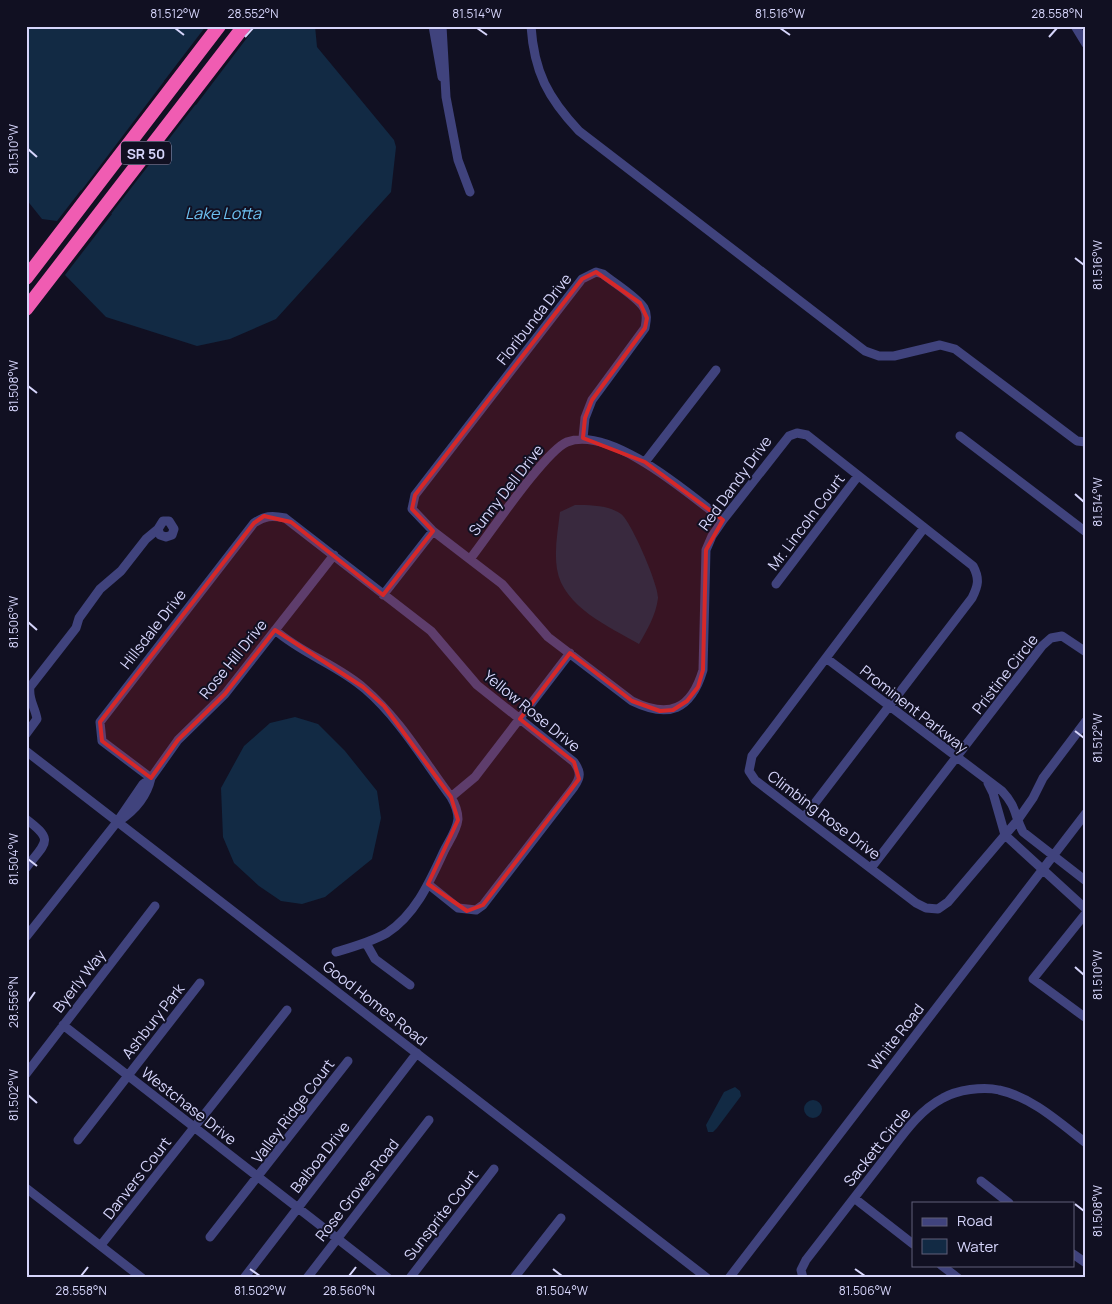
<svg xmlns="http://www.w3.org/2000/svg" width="1112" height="1304" font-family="Manrope,sans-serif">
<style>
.water{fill:#122a44}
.pier{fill:#111022}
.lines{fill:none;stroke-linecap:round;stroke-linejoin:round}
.minor{stroke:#40437d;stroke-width:9}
.highway{stroke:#f05cb2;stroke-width:14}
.marked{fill:#d62828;fill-opacity:0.2;stroke:#d62828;stroke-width:4;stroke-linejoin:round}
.ticks{fill:none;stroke:#d6d5fb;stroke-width:2}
.labels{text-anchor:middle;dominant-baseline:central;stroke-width:4;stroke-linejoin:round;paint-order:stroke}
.shield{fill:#111022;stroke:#9b9aba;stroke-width:1}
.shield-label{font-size:14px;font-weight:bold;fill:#d6d5fb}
.street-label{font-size:15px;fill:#d6d5fb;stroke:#111022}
.water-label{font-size:16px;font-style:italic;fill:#6dc1f1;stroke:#111022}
.neatline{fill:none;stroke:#d6d5fb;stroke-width:2}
.ticks-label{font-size:12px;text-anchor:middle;fill:#d6d5fb}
</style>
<rect width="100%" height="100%" fill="#111022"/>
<path class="water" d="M 26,26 L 206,26 L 164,81 L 196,105 L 256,26 L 315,26 L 317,47 L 394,140 L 396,147 L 391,192 L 276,319 L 230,339 L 197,346 L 106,317 L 65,275 L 112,214 L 81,190 L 57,221 L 42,219 L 26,199 Z
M 575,505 C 590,505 608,505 621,514 C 631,521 659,586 658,598 C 656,615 647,630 639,644 C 610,627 563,607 557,569 C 554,550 558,530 560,512 Z
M 295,717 L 318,724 L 345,751 L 377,791 L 381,818 L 372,859 L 325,897 L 302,904 L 281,901 L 259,886 L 234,863 L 223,837 L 221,788 L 244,746 L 270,723 Z
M 735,1087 L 740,1091 L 741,1096 L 717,1128 L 713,1132 L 708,1132 L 706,1125 L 724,1092 Z
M804 1109a9 9 0 1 1 18 0a9 9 0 1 1-18 0Z"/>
<path class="pier" d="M 165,80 L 196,104 L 111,214 L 81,191 Z"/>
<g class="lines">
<path class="minor" d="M 433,26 L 442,77
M 442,26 L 446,97 L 458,160 L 470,192
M 531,26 C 534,72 548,98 579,131 L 865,351 L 879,356 L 894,356 L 940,345 L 955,349 L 1077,441 L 1086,442
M 1075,26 L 1086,44
M 960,436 L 1086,532
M 583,438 L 585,418 L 592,400 L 645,328 C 646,322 648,315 644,308 C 637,297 614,283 603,274 L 596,272 L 582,279 L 415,495 L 412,509 L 433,531 L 502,584 L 548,637 L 632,701 C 669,719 691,710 703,670 L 706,550 L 712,536 L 723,520 L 789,436 L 797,433 L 807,435 L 973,566 C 980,579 978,586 972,598 L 805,816
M 645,462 L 716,370
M 924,528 L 752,756 L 749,771 L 755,780 L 916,903 L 926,908 L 938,909 L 948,902 L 1017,821 L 1033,798 L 1043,778 L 1086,721
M 470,559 C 488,536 545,451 567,442 C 611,425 690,495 723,520
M 776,584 L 858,476
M 383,595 L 433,531
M 275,630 C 302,654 338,665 365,689 C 399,718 424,761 451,797 C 455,804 458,811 458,819 C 457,830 449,841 444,851 C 430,881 416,914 387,933 C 371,942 353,947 336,952
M 826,658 L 1002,791 C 1017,807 1014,815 1023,832 L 1086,881
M 26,734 L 37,719 C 35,707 28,699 30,687 L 76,628 L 79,618 L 100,589 L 121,571 L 146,539 L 158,529 L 163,521 L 169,521 L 174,529 L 172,535 L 166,537 L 160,535 L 158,529
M 26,751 L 707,1278
M 151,778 L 102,741 L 100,722 L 254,523 C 265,516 271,515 285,518 L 431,631 L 477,685 L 574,762 C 581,772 581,777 574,787 L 483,905 L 476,910 L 458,908 L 428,884
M 988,783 L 993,793 L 1005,835 L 1086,909
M 451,797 L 475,777 L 570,653
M 26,819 C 55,841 46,842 26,868
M 119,821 C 134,811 147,796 151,778
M 871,868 L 1042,646 L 1051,638 L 1062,636 L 1086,652
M 1086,913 L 1033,979 L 1086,1018
M 26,937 L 117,822 L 143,784 L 151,778 L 178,740 L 225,694 L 334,555
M 366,943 L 375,959 L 410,985
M 63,1025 L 388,1278
M 26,1074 L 155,906
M 78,1140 L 200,983
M 981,1181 L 1009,1203
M 26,1188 L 142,1278
M 854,1198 L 913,1244
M 210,1237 L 348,1061
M 101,1245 L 287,1010
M 1073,1254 L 1086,1263
M 941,1265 L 958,1278
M 244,1278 L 417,1053
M 307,1278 L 429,1120
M 410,1278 L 494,1169
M 514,1278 L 561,1218
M 729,1278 L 1086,813
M 803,1278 L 801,1270 L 806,1260 C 832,1226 859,1192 885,1158 C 902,1136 918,1111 943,1098 C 957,1090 983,1086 999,1090 C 1032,1097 1060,1123 1086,1143"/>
<path class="highway" d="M 26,278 L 219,26
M 26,309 L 244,26"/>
</g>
<path class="marked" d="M 596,272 L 640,303 L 647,318 L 645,328 L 592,400 L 585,418 L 583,438 L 645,462 L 723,520 L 706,550 L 703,670 L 698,687 L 687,701 L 673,710 L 660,711 L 632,701 L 570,653 L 520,719 L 574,762 L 579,779 L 483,905 L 467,911 L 428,884 L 458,820 L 451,797 L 384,706 L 363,687 L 275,630 L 225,694 L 178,740 L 151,778 L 102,741 L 100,722 L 254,523 L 264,516 L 291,522 L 383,595 L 433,531 L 412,509 L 415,495 L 582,279 Z"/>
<path class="ticks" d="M 175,28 L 184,35M 477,28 L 487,35M 780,28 L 790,35M 245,37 L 253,28M 1049,37 L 1057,28M 28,149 L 37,157M 1075,258 L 1084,265M 28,386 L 37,393M 1075,494 L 1084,502M 28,622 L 37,630M 1075,731 L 1084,738M 28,859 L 37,866M 1075,967 L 1084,975M 28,1002 L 35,992M 28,1095 L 37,1103M 1075,1204 L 1084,1211M 250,1269 L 260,1276M 553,1269 L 562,1276M 855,1269 L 865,1276M 81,1276 L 88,1267M 349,1276 L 356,1267"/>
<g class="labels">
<rect class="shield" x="121" y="141.5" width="50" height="23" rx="4"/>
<g class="shield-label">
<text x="146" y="153">SR 50</text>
</g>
<g class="street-label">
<text transform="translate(534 319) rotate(-52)">Floribunda Drive</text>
<text transform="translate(735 483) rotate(-54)">Red Dandy Drive</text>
<text transform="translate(506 490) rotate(-52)">Sunny Dell Drive</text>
<text transform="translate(806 522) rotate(-53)">Mr. Lincoln Court</text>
<text transform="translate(153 629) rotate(-52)">Hillsdale Drive</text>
<text transform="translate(233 659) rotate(-51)">Rose Hill Drive</text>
<text transform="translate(1005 674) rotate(-52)">Pristine Circle</text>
<text transform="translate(914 709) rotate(38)">Prominent Parkway</text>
<text transform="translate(532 711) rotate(39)">Yellow Rose Drive</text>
<text transform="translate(824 815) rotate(37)">Climbing Rose Drive</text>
<text transform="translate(79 981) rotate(-52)">Byerly Way</text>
<text transform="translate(375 1003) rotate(38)">Good Homes Road</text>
<text transform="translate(153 1021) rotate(-52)">Ashbury Park</text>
<text transform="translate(896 1037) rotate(-52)">White Road</text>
<text transform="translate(189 1106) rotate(38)">Westchase Drive</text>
<text transform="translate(293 1111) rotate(-53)">Valley Ridge Court</text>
<text transform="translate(877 1147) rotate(-51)">Sackett Circle</text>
<text transform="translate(320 1157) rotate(-52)">Balboa Drive</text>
<text transform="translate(137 1178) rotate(-52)">Danvers Court</text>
<text transform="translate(357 1190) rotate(-52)">Rose Groves Road</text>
<text transform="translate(441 1215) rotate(-52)">Sunsprite Court</text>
</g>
<g class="water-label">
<text x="223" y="213">Lake Lotta</text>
</g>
</g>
<rect width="1112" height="1304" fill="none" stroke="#111022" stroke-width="55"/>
<rect x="912" y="1202" width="162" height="65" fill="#111022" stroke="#605f79"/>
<rect x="922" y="1218" width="25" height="8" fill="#40437d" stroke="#605f79"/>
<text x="957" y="1226" font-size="15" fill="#d6d5fb">Road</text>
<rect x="922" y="1239" width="25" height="15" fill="#122a44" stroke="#605f79"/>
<text x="957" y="1252" font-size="15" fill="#d6d5fb">Water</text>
<rect x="28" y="28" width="1056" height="1248" class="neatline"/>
<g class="ticks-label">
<text x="175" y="18">81.512°W</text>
<text x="253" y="18">28.552°N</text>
<text x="477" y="18">81.514°W</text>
<text x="780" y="18">81.516°W</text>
<text x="1057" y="18">28.558°N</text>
<text transform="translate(14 149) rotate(-90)" y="4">81.510°W</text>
<text transform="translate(1098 265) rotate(-90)" y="4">81.516°W</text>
<text transform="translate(14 386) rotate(-90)" y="4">81.508°W</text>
<text transform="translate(1098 502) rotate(-90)" y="4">81.514°W</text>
<text transform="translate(14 622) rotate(-90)" y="4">81.506°W</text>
<text transform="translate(1098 738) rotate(-90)" y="4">81.512°W</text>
<text transform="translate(14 859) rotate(-90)" y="4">81.504°W</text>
<text transform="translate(1098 975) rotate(-90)" y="4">81.510°W</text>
<text transform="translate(14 1002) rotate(-90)" y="4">28.556°N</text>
<text transform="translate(14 1095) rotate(-90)" y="4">81.502°W</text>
<text transform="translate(1098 1211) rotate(-90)" y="4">81.508°W</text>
<text x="81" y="1295">28.558°N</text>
<text x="260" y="1295">81.502°W</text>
<text x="349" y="1295">28.560°N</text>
<text x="562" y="1295">81.504°W</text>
<text x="865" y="1295">81.506°W</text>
</g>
</svg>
